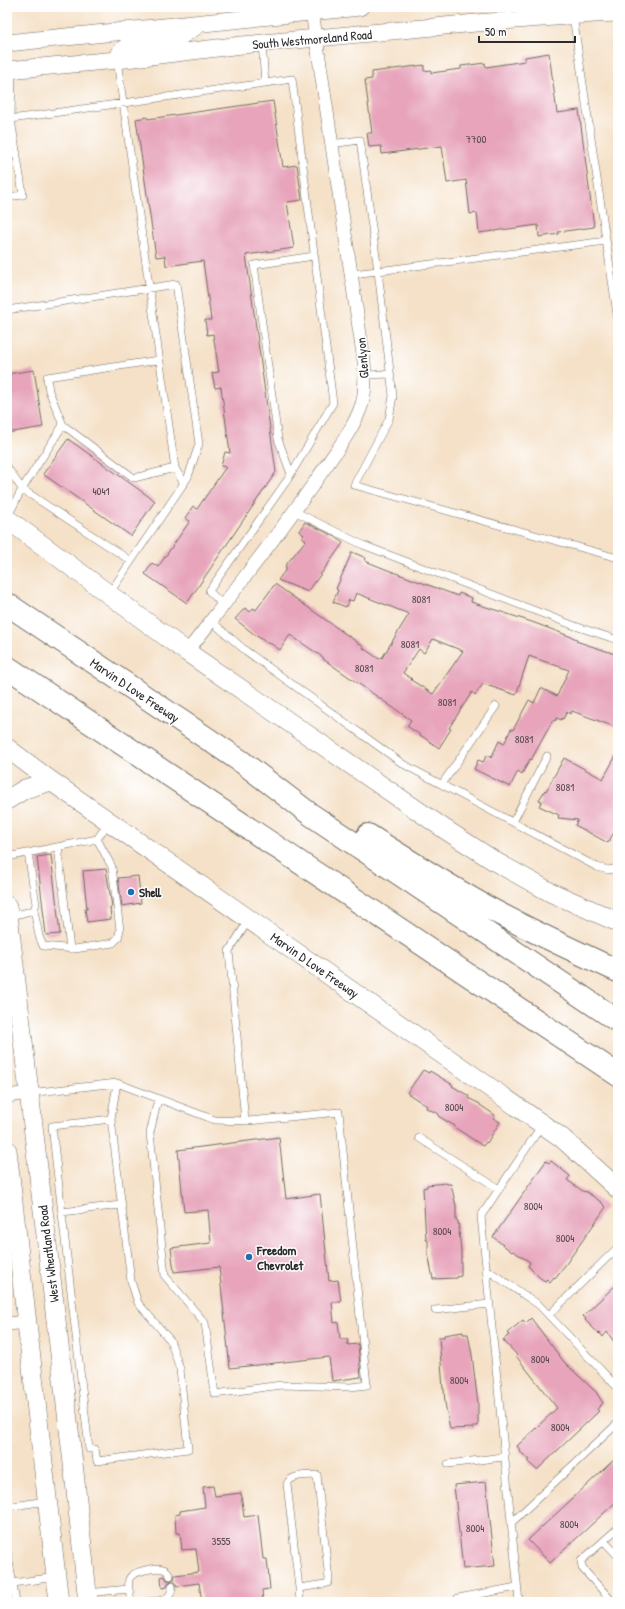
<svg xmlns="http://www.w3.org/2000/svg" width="625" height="1609" font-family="'Patrick Hand',sans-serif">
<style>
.building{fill:#e7a4bb;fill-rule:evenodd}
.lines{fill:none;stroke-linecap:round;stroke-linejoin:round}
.service-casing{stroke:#726b62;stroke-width:8}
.minor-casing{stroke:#726b62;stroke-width:14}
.tertiary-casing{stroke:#726b62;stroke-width:18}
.secondary-casing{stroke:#726b62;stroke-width:20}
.motorway-casing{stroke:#726b62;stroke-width:24}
.service{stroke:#fff;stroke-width:7}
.minor{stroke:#fff;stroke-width:13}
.tertiary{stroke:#fff;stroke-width:17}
.secondary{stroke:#fff;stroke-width:19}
.motorway{stroke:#fff;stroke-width:22}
.poi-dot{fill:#1f6fb2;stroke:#fff;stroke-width:1.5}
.labels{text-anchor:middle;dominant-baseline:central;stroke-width:3;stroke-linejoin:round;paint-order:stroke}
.number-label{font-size:11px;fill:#5a494f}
.street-label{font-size:13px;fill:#2b2b2b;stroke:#fff}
.poi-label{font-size:13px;font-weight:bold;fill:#2b2b2b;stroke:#fff;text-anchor:start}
</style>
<rect width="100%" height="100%" fill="#fff"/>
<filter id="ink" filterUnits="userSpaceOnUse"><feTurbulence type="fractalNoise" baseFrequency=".025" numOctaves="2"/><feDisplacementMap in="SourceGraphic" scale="8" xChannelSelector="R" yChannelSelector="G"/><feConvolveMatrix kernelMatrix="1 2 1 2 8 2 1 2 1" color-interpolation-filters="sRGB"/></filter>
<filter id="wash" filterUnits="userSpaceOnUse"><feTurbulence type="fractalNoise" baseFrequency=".012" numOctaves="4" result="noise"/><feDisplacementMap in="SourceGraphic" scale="16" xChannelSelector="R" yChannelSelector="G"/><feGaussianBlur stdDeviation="0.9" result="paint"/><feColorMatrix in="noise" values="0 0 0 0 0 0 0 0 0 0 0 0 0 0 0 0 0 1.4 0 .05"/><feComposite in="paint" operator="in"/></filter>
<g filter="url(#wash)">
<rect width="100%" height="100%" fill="#f5e1c8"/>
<g id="blocks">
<path class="building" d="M 549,53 L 557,113 L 579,110 L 594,227 L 558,232 L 559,234 L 539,237 L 538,225 L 479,233 L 477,213 L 470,214 L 466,180 L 447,183 L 442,146 L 382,154 L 381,146 L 369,147 L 367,133 L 372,133 L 365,80 L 372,79 L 372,72 L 424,65 L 424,71 L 431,70 L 431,73 L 461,69 L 461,66 L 485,63 L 486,67 L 525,61 L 525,57 Z
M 273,101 L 283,167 L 297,165 L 302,200 L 287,202 L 294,248 L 246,255 L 276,472 L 187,603 L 145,574 L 152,563 L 158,567 L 190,521 L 185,518 L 193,506 L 197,509 L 226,467 L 221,466 L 225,452 L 230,453 L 221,387 L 215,388 L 212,373 L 219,372 L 213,334 L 207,335 L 205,320 L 211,320 L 203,261 L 166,266 L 165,256 L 156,257 L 136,119 L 147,117 L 148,119 Z
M 34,370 L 43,427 L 7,433 L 7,374 Z
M 68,439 L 155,501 L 131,536 L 43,474 Z
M 305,522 L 336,537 L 343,543 L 308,592 L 278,580 L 287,568 L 285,566 L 306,540 L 302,537 L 304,535 L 299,531 Z
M 352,552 L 366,558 L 365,561 L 393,572 L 458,596 L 459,593 L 472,598 L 471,602 L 532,622 L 577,639 L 576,641 L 618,655 L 618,728 L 572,711 L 570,714 L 567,712 L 563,719 L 562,718 L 561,720 L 557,718 L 555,721 L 553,720 L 531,760 L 530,759 L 522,774 L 518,771 L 510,787 L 474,769 L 478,760 L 483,762 L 487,755 L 491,758 L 499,741 L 504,744 L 511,729 L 513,730 L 529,700 L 534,703 L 541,688 L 557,696 L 569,670 L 529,656 L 516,695 L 483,684 L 475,695 L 472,692 L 449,728 L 451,729 L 439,748 L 407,726 L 411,720 L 323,659 L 324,658 L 290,635 L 280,650 L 270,643 L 269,644 L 255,635 L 235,619 L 245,608 L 250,612 L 253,608 L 256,610 L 275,584 L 364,647 L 363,648 L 379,659 L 381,657 L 382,658 L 409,614 L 356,593 L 353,601 L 349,600 L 346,607 L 333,602 L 338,590 L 336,589 ZM 433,639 L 463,651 L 433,694 L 411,680 L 412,679 L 403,673 L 419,649 L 424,653 Z
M 618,752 L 618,825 L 608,843 L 575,825 L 578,820 L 558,818 L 559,815 L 539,806 L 542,801 L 539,800 L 545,790 L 546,791 L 564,758 L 603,779 Z
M 51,855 L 60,934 L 46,935 L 37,857 Z
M 106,869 L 112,907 L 110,907 L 111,919 L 87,922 L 85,909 L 87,909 L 83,871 Z
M 138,876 L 141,903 L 122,906 L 118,878 Z
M 423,1070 L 429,1073 L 430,1071 L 453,1085 L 452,1086 L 469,1096 L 468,1098 L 480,1104 L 480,1105 L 495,1115 L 493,1118 L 500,1122 L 487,1143 L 486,1142 L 483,1146 L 454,1127 L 455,1126 L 438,1116 L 439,1114 L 426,1108 L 427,1106 L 407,1093 Z
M 279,1137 L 286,1199 L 320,1194 L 329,1281 L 338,1280 L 341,1302 L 332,1302 L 334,1323 L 338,1322 L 340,1339 L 347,1339 L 348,1345 L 358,1344 L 361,1377 L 332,1381 L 329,1357 L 230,1368 L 219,1267 L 174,1272 L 171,1248 L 211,1243 L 208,1210 L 184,1212 L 178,1150 Z
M 546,1161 L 549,1163 L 551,1161 L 570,1176 L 567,1180 L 584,1192 L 585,1191 L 601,1202 L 606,1207 L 566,1264 L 555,1278 L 554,1277 L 550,1282 L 547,1279 L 545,1281 L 539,1277 L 528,1266 L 530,1262 L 513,1251 L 512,1252 L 493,1237 Z
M 446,1183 L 447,1184 L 451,1184 L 456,1206 L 456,1221 L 458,1221 L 461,1251 L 461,1276 L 457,1277 L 457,1278 L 433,1279 L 428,1253 L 428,1240 L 426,1240 L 423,1188 L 427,1187 L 427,1185 Z
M 618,1283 L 618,1347 L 607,1332 L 603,1337 L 600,1333 L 599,1334 L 585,1320 L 586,1319 L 583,1316 Z
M 531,1318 L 564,1362 L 596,1392 L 603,1403 L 597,1409 L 599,1411 L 537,1470 L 528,1462 L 530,1460 L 519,1451 L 520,1450 L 517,1446 L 557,1408 L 516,1356 L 517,1355 L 503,1340 L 509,1335 L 507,1333 L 517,1325 L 523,1320 L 526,1323 Z
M 463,1332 L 463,1334 L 468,1334 L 472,1355 L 478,1404 L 478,1426 L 473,1426 L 474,1428 L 450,1429 L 445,1403 L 444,1389 L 443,1389 L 439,1337 L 444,1337 L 444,1335 Z
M 618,1456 L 618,1500 L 550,1563 L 528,1540 Z
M 486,1482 L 495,1566 L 463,1569 L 454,1485 Z
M 213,1486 L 215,1496 L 241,1493 L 244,1517 L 258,1515 L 263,1559 L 267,1559 L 270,1589 L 262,1590 L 263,1602 L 202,1602 L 199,1583 L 177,1586 L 175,1582 L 172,1581 L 168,1583 L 167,1587 L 162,1588 L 161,1577 L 165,1576 L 167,1580 L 171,1581 L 174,1579 L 175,1575 L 199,1572 L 196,1549 L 182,1550 L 180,1533 L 176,1533 L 175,1515 L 180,1514 L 180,1511 L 205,1507 L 203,1487 Z"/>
</g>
</g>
<g filter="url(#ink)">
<use href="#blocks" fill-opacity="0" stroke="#726b62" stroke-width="1"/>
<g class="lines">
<defs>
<path id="service" d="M 573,16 L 618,321
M 117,60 L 175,468
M 11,119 L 12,70
M 331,144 L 360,140 L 378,271 L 351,274
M 7,155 L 17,153
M 7,197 L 23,195 L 11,119 L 265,83 L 262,43
M 606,241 L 378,271 L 393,396 L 389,419 L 354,485 L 618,558
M 7,310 L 176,284 L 199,444 L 188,477 L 109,594
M 365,375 L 390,374
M 63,425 L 49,391 L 47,377 L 159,360
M 7,467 L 22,489 L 63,425 L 134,478 L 175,468 L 184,484
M 291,474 L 278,439 L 254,265 L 314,256
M 294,511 L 363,545 L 575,626 L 618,640
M 7,518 L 22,489 L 131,561
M 223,605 L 209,591 L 288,479 L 333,403 L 292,79 L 265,83
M 211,621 L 246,651 L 403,764 L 597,867 L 608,870 L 618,868
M 442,784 L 496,706
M 513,822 L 547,756
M 58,847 L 70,949
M 7,857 L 97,839 L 109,822
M 34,910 L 39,936 L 43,946 L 75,949 L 113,943 L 118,938 L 120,930 L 112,867 L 97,839
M 9,917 L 34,910 L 36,904 L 28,853
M 29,1093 L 117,1083 L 215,1120 L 248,1121 L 339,1112 L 367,1385 L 351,1387 L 281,1385 L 215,1394 L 205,1323 L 165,1276 L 150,1133 L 158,1099
M 111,1119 L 52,1126 L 89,1449 L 95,1449 L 97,1461 L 188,1449 L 180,1369 L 170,1340 L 138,1303 L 131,1281 L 111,1119 L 117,1083
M 245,1121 L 229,951 L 248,921
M 419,1138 L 499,1189
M 62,1212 L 121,1205
M 486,1269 L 539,1305 L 618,1388
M 435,1310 L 489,1304
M 549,1315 L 618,1247
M 448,1464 L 503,1457
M 7,1507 L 46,1501
M 511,1523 L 618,1423
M 604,1541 L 618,1556
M 7,1550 L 16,1602
M 13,1583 L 56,1577
M 299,1588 L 325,1584 L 328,1583 L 329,1579 L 317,1475 C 307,1476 291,1474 287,1484 L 299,1588 L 300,1602
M 129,1589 C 129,1586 128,1582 129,1579 C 132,1571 156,1567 163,1569 C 167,1570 169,1573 170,1576
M 87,1593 L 129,1589 L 131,1602
M 458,1598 L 517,1587
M 143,1602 C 156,1601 172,1603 172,1586
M 519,1602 L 481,1216 L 542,1125
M 613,1602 L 582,1568 L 581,1561 L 618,1528"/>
<path id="minor" d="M 187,652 C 231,595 276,538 317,479 C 333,455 353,431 362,404 C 366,391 365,375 364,361 L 312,11
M 7,1096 L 29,1093
M 7,1324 L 27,1322"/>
<path id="tertiary" d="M 7,43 L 360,7
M 117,60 L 121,51 L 126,47 L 178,38 L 198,25
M 7,70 L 117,60 L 242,45 L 476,23 L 594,14 L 618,13"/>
<path id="secondary" d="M 7,519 L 187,652 L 446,830 L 496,862 L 550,892 L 618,922
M 7,748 L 51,781 L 562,1138 L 618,1189
M 7,800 L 25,789 L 51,781
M 7,906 L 74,1472 L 88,1602
M 7,1150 L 59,1602"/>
<path id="motorway" d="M 7,604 L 242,762 L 310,814 L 618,1021
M 7,667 L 618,1075
M 368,835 C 406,859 444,883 483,905 C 527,929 572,950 618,971"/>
</defs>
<use href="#service" class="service-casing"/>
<use href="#minor" class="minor-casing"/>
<use href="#tertiary" class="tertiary-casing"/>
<use href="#secondary" class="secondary-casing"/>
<use href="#motorway" class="motorway-casing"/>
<use href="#service" class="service"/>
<use href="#minor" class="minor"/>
<use href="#tertiary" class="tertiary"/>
<use href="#secondary" class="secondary"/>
<use href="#motorway" class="motorway"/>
</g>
</g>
<g class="poi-dot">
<circle cx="131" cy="892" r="4"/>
<circle cx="249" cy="1257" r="4"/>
</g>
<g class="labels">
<g class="number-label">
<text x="476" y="139">7700</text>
<text x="101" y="491">4041</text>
<text x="421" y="599">8081</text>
<text x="410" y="644">8081</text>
<text x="364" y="668">8081</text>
<text x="447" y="702">8081</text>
<text x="524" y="739">8081</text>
<text x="565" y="787">8081</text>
<text x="454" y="1107">8004</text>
<text x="533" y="1206">8004</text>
<text x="442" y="1231">8004</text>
<text x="565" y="1238">8004</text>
<text x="540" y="1359">8004</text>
<text x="459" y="1380">8004</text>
<text x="560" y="1427">8004</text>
<text x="569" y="1524">8004</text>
<text x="475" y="1528">8004</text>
<text x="221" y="1541">3555</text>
</g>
<g class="street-label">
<text transform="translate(312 39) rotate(-5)">South Westmoreland Road</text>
<text transform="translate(362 358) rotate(-95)">Glenlyon</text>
<text transform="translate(135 690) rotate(34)">Marvin D Love Freeway</text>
<text transform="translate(315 965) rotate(35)">Marvin D Love Freeway</text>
<text transform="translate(48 1254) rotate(-97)">West Wheatland Road</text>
</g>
<g class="poi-label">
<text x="139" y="892">Shell</text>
<text x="257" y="1250">Freedom<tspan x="257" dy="15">Chevrolet</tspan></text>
</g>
</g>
<rect width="625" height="1609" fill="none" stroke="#fff" stroke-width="24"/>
<path d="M479 36v6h96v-6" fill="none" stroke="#2b2b2b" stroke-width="2"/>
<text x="485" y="36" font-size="12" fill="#2b2b2b" stroke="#ffffff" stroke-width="3" paint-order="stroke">50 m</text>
</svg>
